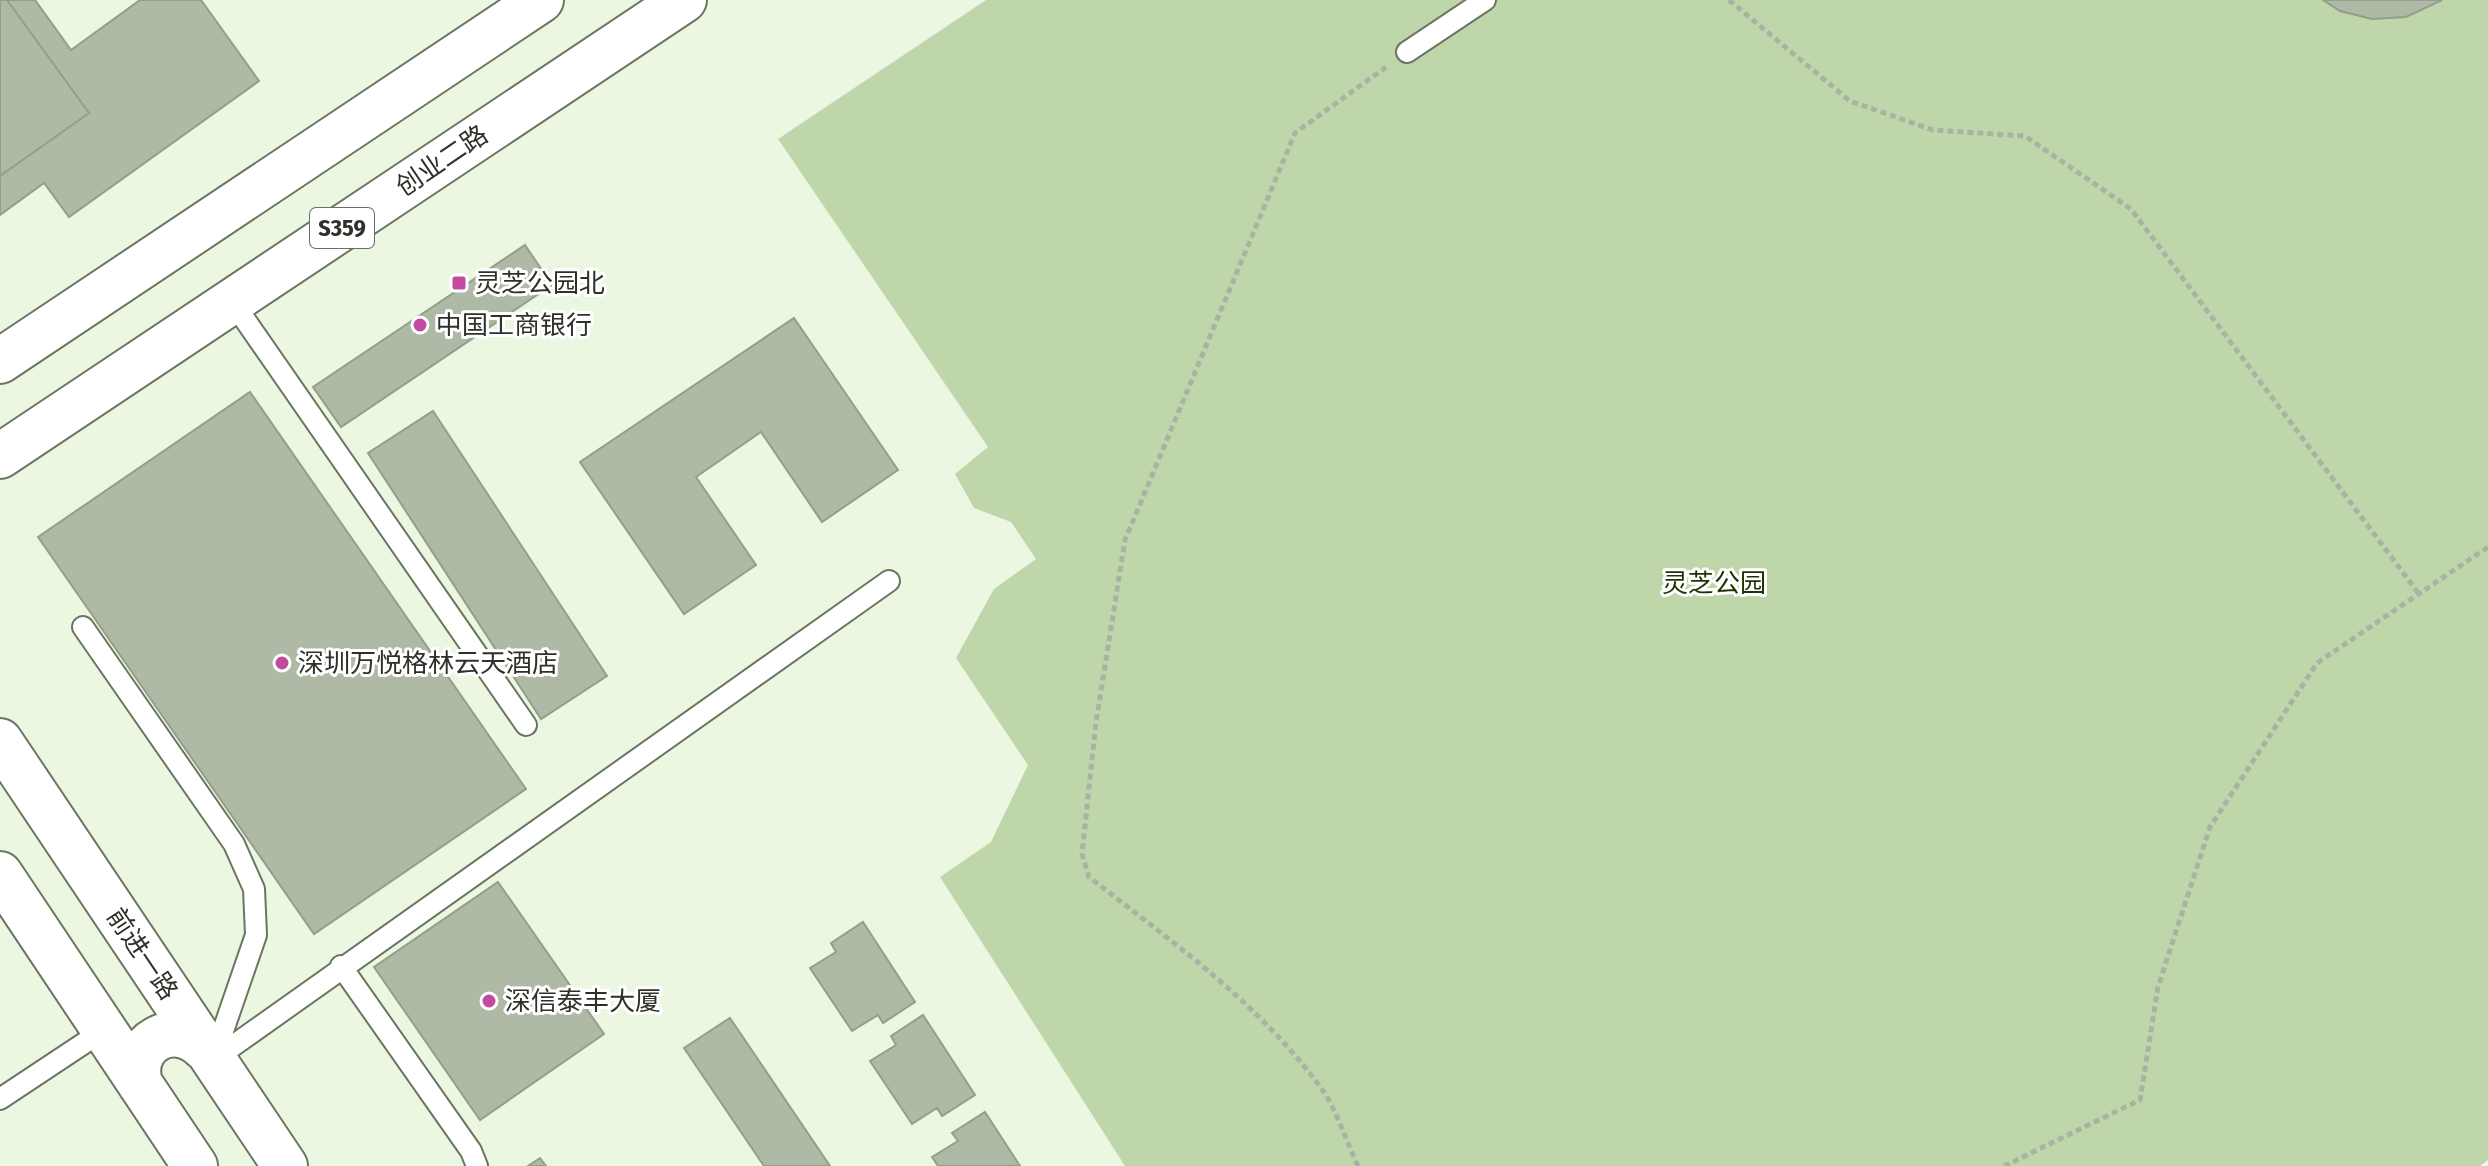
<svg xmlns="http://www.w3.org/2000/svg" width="2488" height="1166" font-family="'Fira Sans Condensed','Noto Sans SC',sans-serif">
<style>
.green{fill:#bfd6ab}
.building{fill:#aebaa5;stroke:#939f8a;stroke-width:2}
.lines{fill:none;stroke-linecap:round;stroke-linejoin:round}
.lane-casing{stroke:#6b7662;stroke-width:24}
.primary-casing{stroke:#6b7662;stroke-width:48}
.path{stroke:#a9b3a1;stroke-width:5;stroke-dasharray:6 4;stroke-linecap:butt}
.lane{stroke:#fff;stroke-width:20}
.primary{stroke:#fff;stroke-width:44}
.poi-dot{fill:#c24a9f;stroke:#fff;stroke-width:3}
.labels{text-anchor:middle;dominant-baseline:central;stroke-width:6;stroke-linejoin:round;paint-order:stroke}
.shield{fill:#fff;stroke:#6c6f69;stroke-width:2}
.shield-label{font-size:24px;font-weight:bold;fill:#2d3129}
.street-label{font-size:26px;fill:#2d3129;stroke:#fff}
.poi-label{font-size:26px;fill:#2d3129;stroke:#fff;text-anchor:start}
.park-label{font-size:26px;fill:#1e3204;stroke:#fff}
</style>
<rect width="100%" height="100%" fill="#ebf7e0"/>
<path class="green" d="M 986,0 L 2488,0 L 2488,1160 L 2480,1166 L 1125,1166 L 940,877 L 991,842 L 1028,765 L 956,658 L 994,589 L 1036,559 L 1011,522 L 974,508 L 955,474 L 988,447 L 778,139 Z"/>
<path class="building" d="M 0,0 L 35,0 L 71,50 L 140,0 L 201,0 L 259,81 L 69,217 L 44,183 L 0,215 Z
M 0,0 L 7,0 L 89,113 L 0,176 Z
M 2323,0 L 2442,0 L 2406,17 L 2372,19 L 2340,11 Z
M 525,245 L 552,285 L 341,427 L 313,387 Z
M 794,318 L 898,470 L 822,522 L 761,432 L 696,477 L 756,565 L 684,614 L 580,462 Z
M 250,392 L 526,789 L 314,934 L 38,537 Z
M 433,411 L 607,676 L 541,719 L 368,453 Z
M 498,882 L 604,1034 L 480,1120 L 374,967 Z
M 863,922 L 915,1002 L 883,1023 L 878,1015 L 852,1031 L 810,968 L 836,952 L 831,943 Z
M 923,1015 L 975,1095 L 942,1116 L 937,1108 L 912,1124 L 870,1061 L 896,1045 L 891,1036 Z
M 730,1018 L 830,1166 L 764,1166 L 684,1048 Z
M 985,1112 L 1020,1166 L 938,1166 L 932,1157 L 958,1141 L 952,1133 Z
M 540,1158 L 546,1166 L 528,1166 Z"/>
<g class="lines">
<defs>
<path id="lane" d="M 1407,52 L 1485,0
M 232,301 L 526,725
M 83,627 L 234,844 L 254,889 L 256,935 L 214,1057
M 341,966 L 471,1151 L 477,1166
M 213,1060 L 889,581
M 0,1099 L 104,1030"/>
<path id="primary" d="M 0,361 L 541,0
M 0,456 L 684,0
M 0,741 L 285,1166
M 0,874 L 195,1166
M 140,1084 C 129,1042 174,1018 204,1048"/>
</defs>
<use href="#lane" class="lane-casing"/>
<use href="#primary" class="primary-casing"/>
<path class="path" d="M 1729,0 L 1850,101 L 1933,130 L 2025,136 L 2131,209 L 2419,594
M 1358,1166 C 1346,1141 1337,1110 1321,1088 C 1259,1003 1171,941 1089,877 L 1082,854 L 1096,722 L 1125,540 L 1295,133 L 1386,67
M 2004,1166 L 2140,1100 L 2158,987 L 2210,827 L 2317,663 L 2488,547"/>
<use href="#lane" class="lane"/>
<use href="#primary" class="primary"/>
</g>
<g class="poi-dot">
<rect x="451" y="275" width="16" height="16" rx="4"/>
<circle cx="420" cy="325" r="8"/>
<circle cx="282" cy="663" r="8"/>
<circle cx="489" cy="1001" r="8"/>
</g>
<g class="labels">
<rect class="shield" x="310" y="208" width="64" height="40" rx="6"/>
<g class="shield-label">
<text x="342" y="228">S359</text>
</g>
<g class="street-label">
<text transform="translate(442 161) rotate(-34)">创业二路</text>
<text transform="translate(142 954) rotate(56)">前进一路</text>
</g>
<g class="poi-label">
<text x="475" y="283">灵芝公园北</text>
<text x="436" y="325">中国工商银行</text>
<text x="298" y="663">深圳万悦格林云天酒店</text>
<text x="505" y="1001">深信泰丰大厦</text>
</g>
<g class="park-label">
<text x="1714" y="583">灵芝公园</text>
</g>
</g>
</svg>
